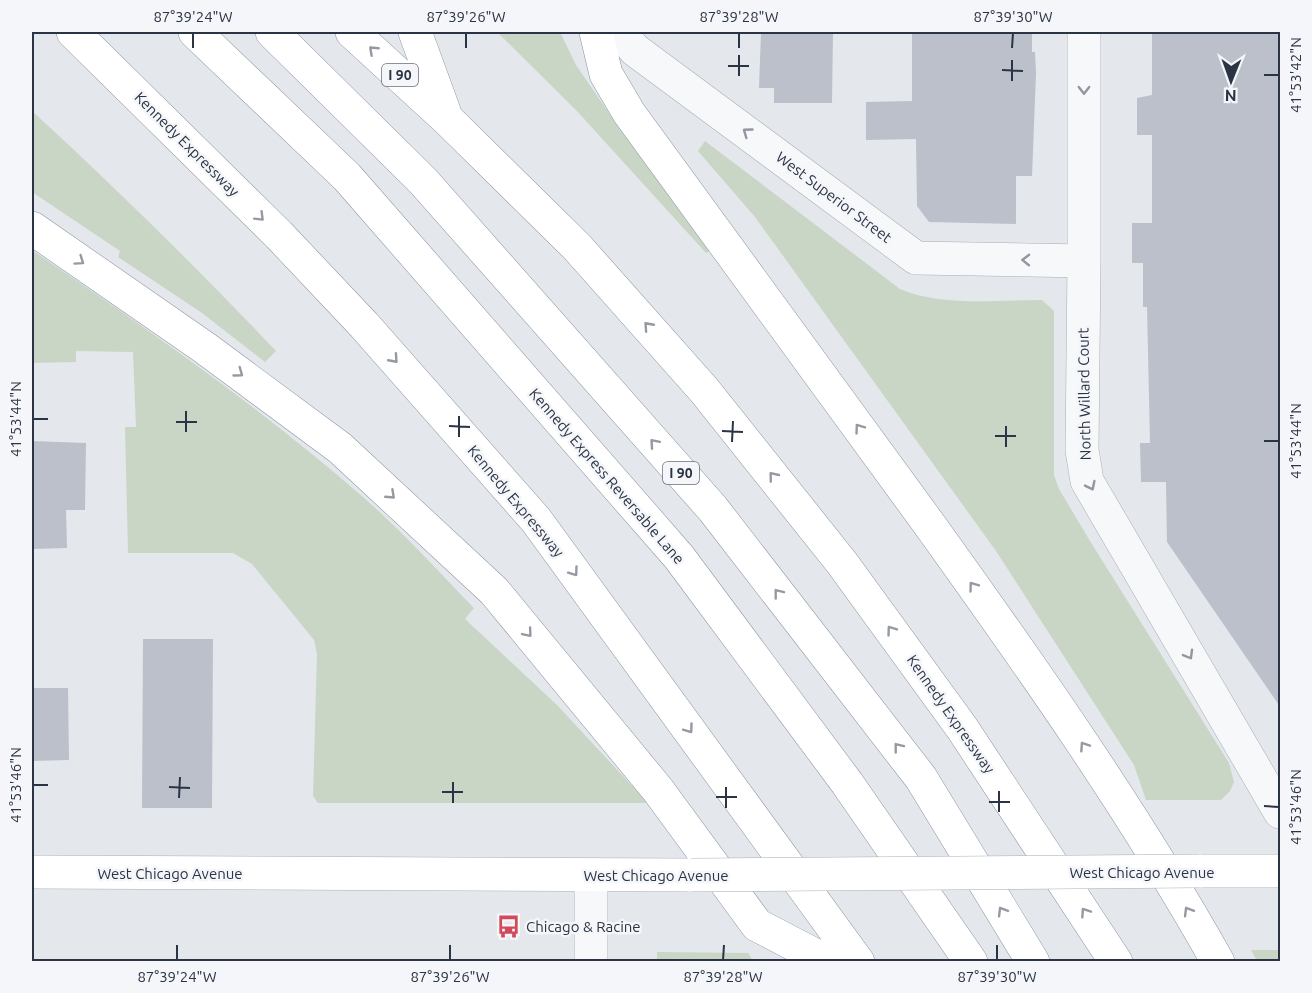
<svg xmlns="http://www.w3.org/2000/svg" width="1312" height="993" font-family="Ubuntu,sans-serif">
<style>
.green{fill:#c9d6c5}
.building{fill:#bbc0ca}
.lines{fill:none;stroke-linecap:round;stroke-linejoin:round}
.street-casing{stroke:#a9aeb7;stroke-width:34}
.secondary-casing{stroke:#a9aeb7;stroke-width:34}
.highway-casing{stroke:#8b94a3;stroke-width:34}
.street{stroke:#f7f8fa;stroke-width:33}
.secondary{stroke:#fff;stroke-width:33}
.highway{stroke:#fff;stroke-width:33}
.secondary-bridge-casing{stroke:#a9aeb7;stroke-width:34;stroke-linecap:butt}
.secondary-bridge{stroke:#fff;stroke-width:33}
.oneway{stroke:#959aa2}
.oneway2{stroke:#9196a0}
.ticks{fill:none;stroke:#2b3445;stroke-width:2}
.labels{text-anchor:middle;dominant-baseline:central;stroke-width:5;stroke-linejoin:round;paint-order:stroke}
.shield{fill:#f4f6f9;stroke:#676e7b;stroke-width:1.5}
.shield-label{font-size:14px;font-weight:bold;fill:#2b3445}
.street-label{font-size:15px;fill:#2b3445;stroke:#f4f6f9}
.poi-label{font-size:15px;fill:#2b3445;stroke:#f4f6f9;text-anchor:start}
.neatline{fill:none;stroke:#2b3445;stroke-width:2}
.ticks-label{font-size:15px;text-anchor:middle;fill:#2b3445}
</style>
<rect width="100%" height="100%" fill="#e4e7ec"/>
<path class="green" d="M 497,32 L 560,32 L 576,65 L 611,116 L 711,250 L 706,253 L 576,110 Z
M 32,111 C 116,188 197,268 276,351 L 265,362 L 202,313 L 118,257 L 120,251 L 32,192 Z
M 705,141 L 900,289 C 942,307 997,300 1042,300 L 1054,311 L 1054,475 L 1059,489 L 1090,541 L 1229,763 L 1234,782 L 1230,791 L 1221,800 L 1146,800 L 1134,765 L 996,551 L 755,217 L 698,151 Z
M 32,250 C 146,328 260,407 364,498 C 403,532 438,571 474,608 L 465,619 L 557,705 L 648,803 L 318,803 L 313,796 L 317,654 L 314,640 L 252,564 L 233,553 L 128,553 L 125,427 L 136,427 L 133,352 L 76,351 L 76,362 L 32,363 Z
M 1251,950 L 1280,950 L 1280,961 L 1257,961 Z
M 657,952 L 748,953 L 753,961 L 657,961 Z"/>
<path class="building" d="M 761,32 L 833,32 L 832,103 L 774,103 L 774,88 L 759,88 Z
M 912,32 L 1032,32 L 1032,52 L 1035,52 L 1036,73 L 1032,176 L 1016,176 L 1016,224 L 929,222 L 917,206 L 916,139 L 866,140 L 866,102 L 912,101 Z
M 1152,32 L 1281,32 L 1281,708 L 1167,542 L 1166,482 L 1141,482 L 1140,443 L 1150,443 L 1147,307 L 1143,307 L 1143,263 L 1132,263 L 1132,223 L 1152,223 L 1152,135 L 1137,135 L 1137,98 L 1152,95 Z
M 32,441 L 86,443 L 85,510 L 66,510 L 67,548 L 32,549 Z
M 143,639 L 213,639 L 212,808 L 142,808 Z
M 32,688 L 68,688 L 69,760 L 32,761 Z"/>
<g class="lines">
<defs>
<path id="street" d="M 620,32 L 635,50 L 916,258 L 1084,261
M 1084,32 L 1084,261 L 1082,450 L 1087,481 L 1280,812
M 591,962 L 591,875"/>
<path id="secondary" d="M 1199,871 L 1280,871
M 32,872 L 691,875"/>
<path id="highway" d="M 73,32 L 279,235 L 364,325 L 536,520 L 858,962
M 195,32 L 347,177 L 679,557 L 847,783 L 971,962
M 272,32 L 423,181 L 713,509 L 921,778 L 1033,962
M 352,32 L 447,119 L 577,247 L 704,390 L 842,563 L 962,728 L 1116,962
M 415,32 L 445,114
M 596,32 L 606,74 L 629,113 C 729,250 829,387 929,524 C 1031,666 1132,809 1218,962
M 32,228 L 205,348 L 340,448 L 494,591 L 658,790 L 757,925 L 828,962"/>
</defs>
<use href="#street" class="street-casing"/>
<use href="#secondary" class="secondary-casing"/>
<use href="#highway" class="highway-casing"/>
<use href="#street" class="street"/>
<use href="#secondary" class="secondary"/>
<use href="#highway" class="highway"/>
<defs>
<path id="secondary-bridge" d="M 691,875 L 1199,871"/>
</defs>
<use href="#secondary-bridge" class="secondary-bridge-casing"/>
<use href="#secondary-bridge" class="secondary-bridge"/>
</g>
<defs><path id="oneway-chevron" d="M-2-3.5L2.5 0L-2 3.5" fill="none" stroke-width="1.6" stroke-linecap="round" stroke-linejoin="round" transform="scale(1.5)"/></defs>
<g class="oneway">
<use href="#oneway-chevron" transform="translate(373 50) rotate(-137)"/>
<use href="#oneway-chevron" transform="translate(260 217) rotate(45)"/>
<use href="#oneway-chevron" transform="translate(80 261) rotate(35)"/>
<use href="#oneway-chevron" transform="translate(648 326) rotate(-132)"/>
<use href="#oneway-chevron" transform="translate(394 359) rotate(48)"/>
<use href="#oneway-chevron" transform="translate(239 373) rotate(36)"/>
<use href="#oneway-chevron" transform="translate(859 428) rotate(-126)"/>
<use href="#oneway-chevron" transform="translate(654 443) rotate(-131)"/>
<use href="#oneway-chevron" transform="translate(773 476) rotate(-129)"/>
<use href="#oneway-chevron" transform="translate(391 495) rotate(43)"/>
<use href="#oneway-chevron" transform="translate(574 572) rotate(54)"/>
<use href="#oneway-chevron" transform="translate(973 586) rotate(-126)"/>
<use href="#oneway-chevron" transform="translate(778 593) rotate(-128)"/>
<use href="#oneway-chevron" transform="translate(891 630) rotate(-126)"/>
<use href="#oneway-chevron" transform="translate(528 633) rotate(50)"/>
<use href="#oneway-chevron" transform="translate(689 729) rotate(54)"/>
<use href="#oneway-chevron" transform="translate(1084 746) rotate(-124)"/>
<use href="#oneway-chevron" transform="translate(898 747) rotate(-128)"/>
<use href="#oneway-chevron" transform="translate(1002 911) rotate(-121)"/>
<use href="#oneway-chevron" transform="translate(1188 911) rotate(-121)"/>
<use href="#oneway-chevron" transform="translate(1085 912) rotate(-124)"/>
</g>
<g class="oneway2">
<use href="#oneway-chevron" transform="translate(1084 90) rotate(90)"/>
<use href="#oneway-chevron" transform="translate(747 132) rotate(-144)"/>
<use href="#oneway-chevron" transform="translate(1026 260) rotate(-179)"/>
<use href="#oneway-chevron" transform="translate(1091 486) rotate(64)"/>
<use href="#oneway-chevron" transform="translate(1189 655) rotate(60)"/>
</g>
<path class="ticks" d="M 193,48 L 193,33M 466,48 L 466,33M 739,48 L 739,33M 1012,48 L 1013,33M 728,66 L 749,66M 1002,70 L 1023,71M 1264,75 L 1279,75M 739,76 L 739,55M 1012,81 L 1012,60M 33,419 L 48,419M 176,422 L 197,422M 449,426 L 470,427M 722,431 L 743,432M 186,432 L 186,411M 995,436 L 1016,436M 459,437 L 459,416M 1264,441 L 1279,441M 732,442 L 733,421M 1006,447 L 1006,426M 33,785 L 48,785M 169,787 L 190,788M 442,792 L 463,792M 716,797 L 737,797M 179,798 L 180,777M 989,802 L 1010,802M 453,803 L 453,782M 1264,806 L 1279,807M 726,808 L 726,787M 999,812 L 999,791M 177,960 L 177,945M 450,960 L 450,945M 723,960 L 724,945M 997,960 L 997,945"/>
<defs>
<symbol id="bus-bare" viewBox="-9 -9 18 18"><path d="M-5-6H5V4H4V6H2V4H-2V6H-4V4H-5ZM-3.5-4V0h7V-4ZM-3.5 1.2v1.5H-2V1.2ZM2 1.2v1.5H3.5V1.2Z" fill="#d1495b" stroke="#f4f6f9" stroke-width="2.5" paint-order="stroke"/></symbol>
</defs>
<g fill-rule="evenodd">
<use href="#bus-bare" x="492" y="910" width="33" height="33"/>
</g>
<g class="labels">
<g class="shield">
<rect x="382" y="64" width="36" height="22" rx="4.5"/>
<rect x="663" y="462" width="36" height="22" rx="4.5"/>
</g>
<g class="shield-label">
<text x="400" y="75">I 90</text>
<text x="681" y="473">I 90</text>
</g>
<g class="street-label">
<text transform="translate(187 144) rotate(45)">Kennedy Expressway</text>
<text transform="translate(834 197) rotate(37)">West Superior Street</text>
<text transform="translate(1084 394) rotate(-91)">North Willard Court</text>
<text transform="translate(607 476) rotate(49)">Kennedy Express Reversable Lane</text>
<text transform="translate(516 501) rotate(50)">Kennedy Expressway</text>
<text transform="translate(951 714) rotate(55)">Kennedy Expressway</text>
<text x="1142" y="872">West Chicago Avenue</text>
<text x="170" y="873">West Chicago Avenue</text>
<text x="656" y="875">West Chicago Avenue</text>
</g>
<g class="poi-label">
<text x="526" y="926">Chicago &amp; Racine</text>
</g>
</g>
<rect width="1312" height="993" fill="none" stroke="#f4f6f9" stroke-width="66"/>
<g transform="translate(1231 81) rotate(181)" stroke="#f4f6f9" stroke-width="4.5" paint-order="stroke">
<path d="M0-4.5L10 22L0 15L-10 22Z" fill="#2b3445"/>
<text y="-9" font-size="16" font-weight="bold" text-anchor="middle" fill="#2b3445">N</text>
</g>
<rect x="33" y="33" width="1246" height="927" class="neatline"/>
<g class="ticks-label">
<text x="193" y="22">87°39'24"W</text>
<text x="466" y="22">87°39'26"W</text>
<text x="739" y="22">87°39'28"W</text>
<text x="1013" y="22">87°39'30"W</text>
<text transform="translate(1296 75) rotate(-90)" y="5">41°53'42"N</text>
<text transform="translate(16 419) rotate(-90)" y="5">41°53'44"N</text>
<text transform="translate(1296 441) rotate(-90)" y="5">41°53'44"N</text>
<text transform="translate(16 785) rotate(-90)" y="5">41°53'46"N</text>
<text transform="translate(1296 807) rotate(-90)" y="5">41°53'46"N</text>
<text x="177" y="982">87°39'24"W</text>
<text x="450" y="982">87°39'26"W</text>
<text x="723" y="982">87°39'28"W</text>
<text x="997" y="982">87°39'30"W</text>
</g>
</svg>
